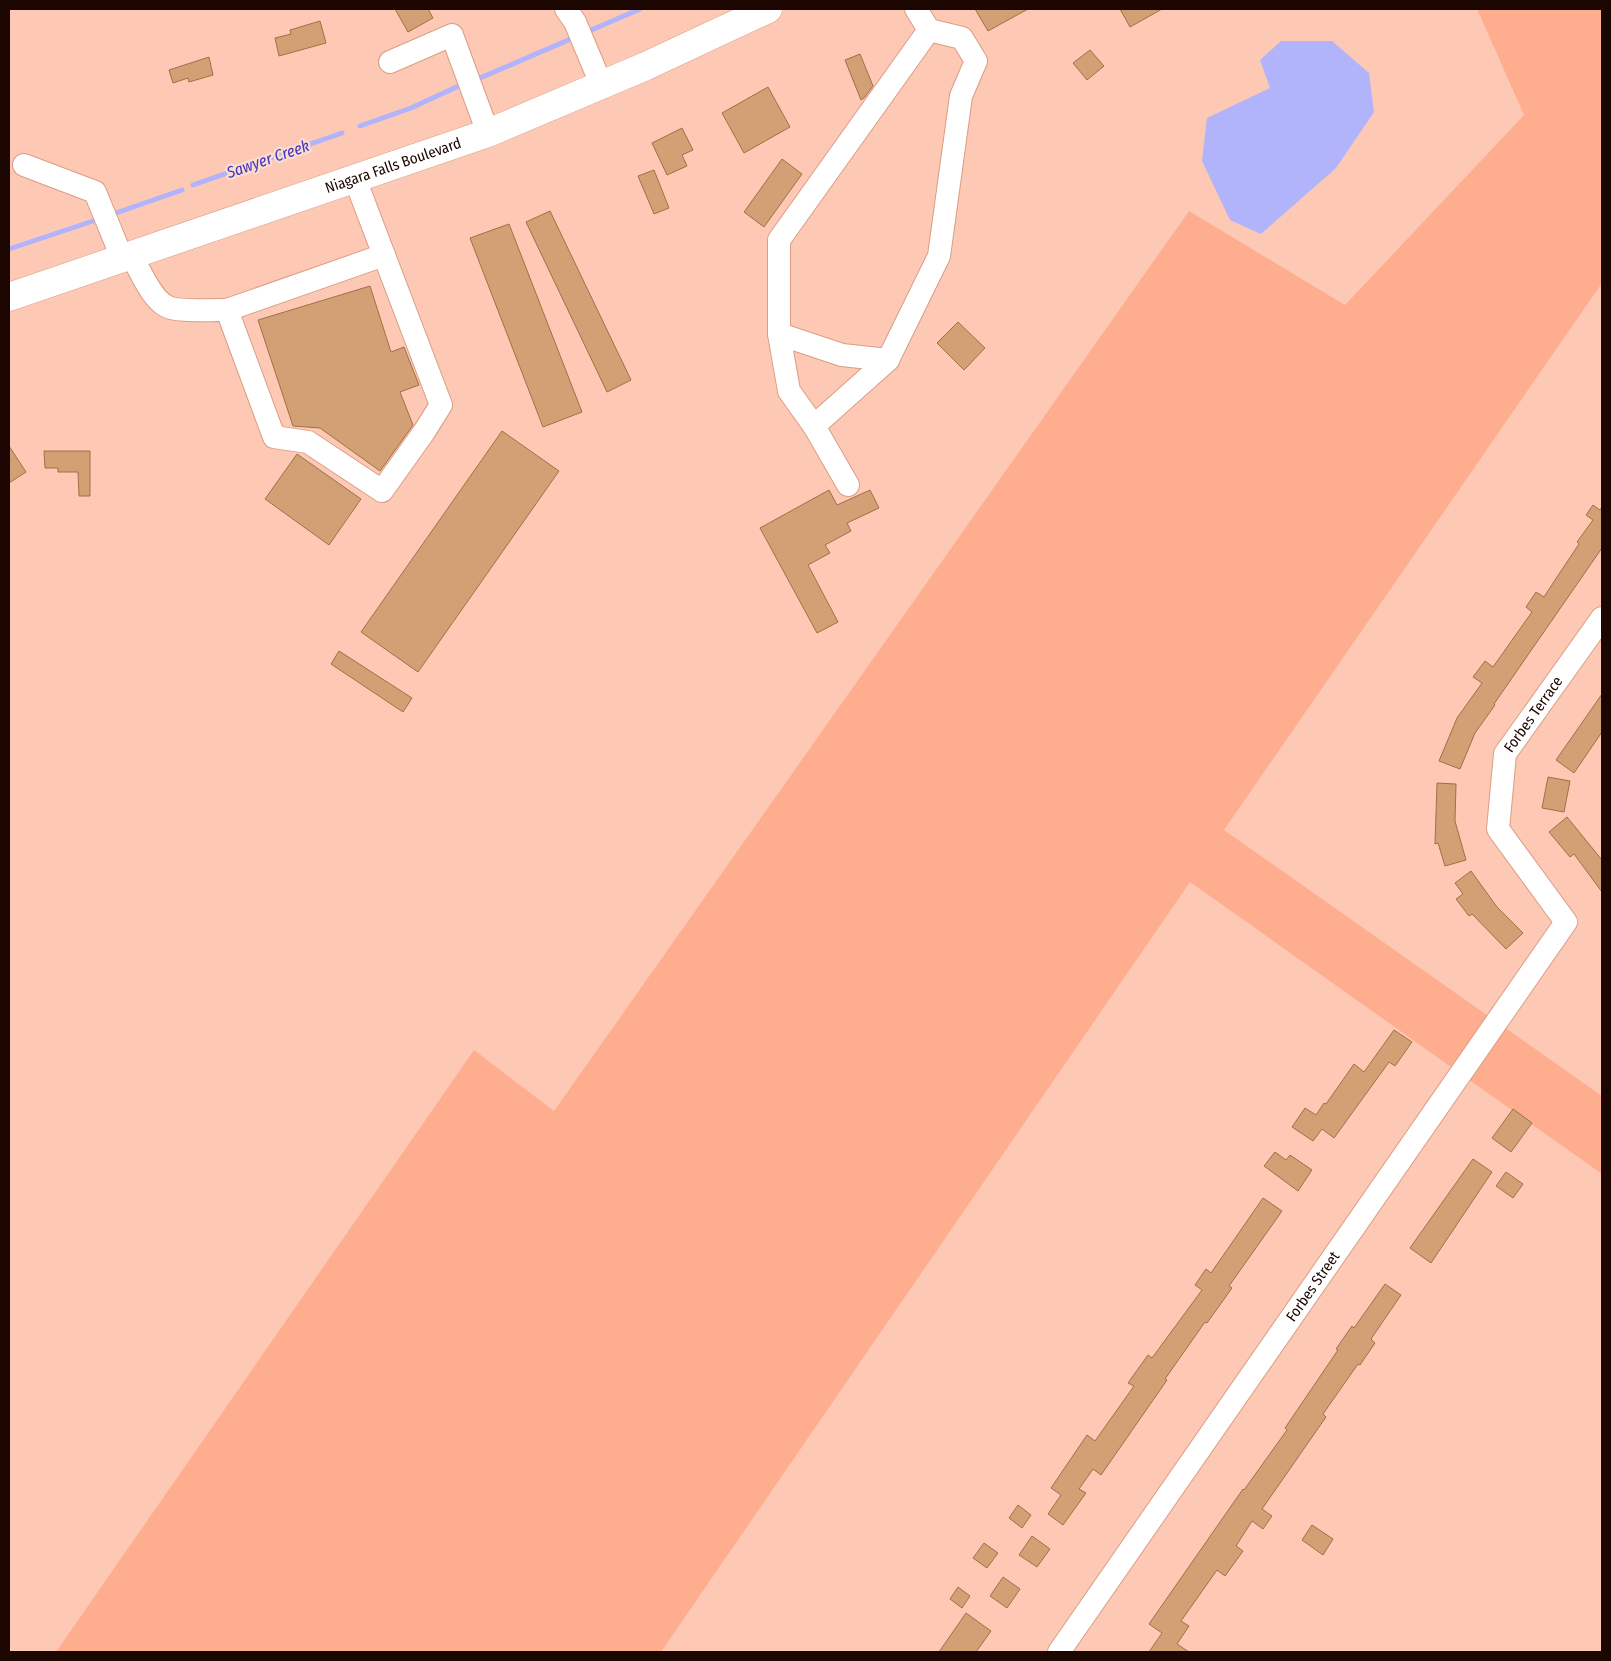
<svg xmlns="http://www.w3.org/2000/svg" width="1611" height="1661" font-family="'Fira Sans Condensed',sans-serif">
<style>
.green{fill:#feae8f}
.water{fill:#b1b3fb}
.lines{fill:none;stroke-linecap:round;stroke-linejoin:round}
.stream{stroke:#b1b3fb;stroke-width:5}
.building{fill:#d1a075;stroke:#9f7046}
.minor-casing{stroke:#db9d84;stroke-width:24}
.major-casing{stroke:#db9d84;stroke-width:29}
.minor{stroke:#fff;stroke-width:22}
.major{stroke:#fff;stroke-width:28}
.labels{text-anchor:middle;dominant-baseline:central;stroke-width:4.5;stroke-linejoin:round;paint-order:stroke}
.street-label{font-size:15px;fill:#1b0601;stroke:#f7ddd2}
.water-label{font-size:16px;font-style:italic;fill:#4932b9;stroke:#f7ddd2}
</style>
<rect width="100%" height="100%" fill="#fdc9b5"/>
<path class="green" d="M 1477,9 L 1602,9 L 1602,283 L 1224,830 L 1602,1096 L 1602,1174 L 1190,882 L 661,1652 L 56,1652 L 474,1050 L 554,1111 L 1189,211 L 1345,305 L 1524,115 Z"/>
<path class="water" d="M 1281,41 L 1332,41 L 1369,73 L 1374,112 L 1336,168 L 1261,234 L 1230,220 L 1202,161 L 1207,118 L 1270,88 L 1260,60 Z"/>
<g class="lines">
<path class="stream" d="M 589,31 L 640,9
M 480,78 L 573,38
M 360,126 L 411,108 L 461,85
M 193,185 L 342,133
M 116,213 L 182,190
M 9,249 L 96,220"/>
</g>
<path class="building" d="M 395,9 L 428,9 L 433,18 L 408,32 Z
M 975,9 L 1028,9 L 988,31 Z
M 1120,9 L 1162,9 L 1130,27 Z
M 320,21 L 326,43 L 279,56 L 275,38 L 291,34 L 290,30 Z
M 1090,50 L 1104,66 L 1087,80 L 1073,63 Z
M 860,54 L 873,86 L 864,98 L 861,100 L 845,60 Z
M 209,57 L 213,75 L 189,82 L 188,78 L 173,83 L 169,70 Z
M 768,87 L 790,127 L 744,153 L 722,113 Z
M 682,128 L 693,150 L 682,155 L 687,166 L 667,175 L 652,143 Z
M 782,159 L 802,174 L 764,227 L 744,212 Z
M 654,170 L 669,208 L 654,214 L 638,176 Z
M 550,211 L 631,380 L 607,392 L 526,222 Z
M 509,224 L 582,412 L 543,427 L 470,238 Z
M 370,286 L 391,352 L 404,347 L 419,385 L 400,392 L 413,425 L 380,471 L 320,428 L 293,426 L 258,320 Z
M 958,322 L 985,348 L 964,370 L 937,343 Z
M 502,431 L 559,471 L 418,672 L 361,632 Z
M 9,446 L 26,472 L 9,483 Z
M 44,451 L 90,451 L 90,496 L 79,496 L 78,472 L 58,472 L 58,468 L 45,468 Z
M 297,454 L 361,499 L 329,545 L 265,499 Z
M 829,490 L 837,505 L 870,490 L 879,508 L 847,523 L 851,531 L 825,545 L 830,553 L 808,565 L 838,622 L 817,633 L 760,528 Z
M 1593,505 L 1600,510 L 1602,507 L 1602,548 L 1494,704 L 1495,705 L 1475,733 L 1460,769 L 1439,761 L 1457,718 L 1482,683 L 1473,677 L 1485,661 L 1493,667 L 1532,612 L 1526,607 L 1536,592 L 1544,597 L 1557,577 L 1579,544 L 1577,542 L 1593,520 L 1586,515 Z
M 339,651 L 412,698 L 403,712 L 331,664 Z
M 1602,694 L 1602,732 L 1574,773 L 1556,760 Z
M 1548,777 L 1570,781 L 1564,812 L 1542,808 Z
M 1437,783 L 1456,784 L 1455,821 L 1466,860 L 1445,866 L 1438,843 L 1435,844 Z
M 1567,817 L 1602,860 L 1602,892 L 1574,854 L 1570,857 L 1549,832 Z
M 1471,871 L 1497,907 L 1523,933 L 1506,949 L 1472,914 L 1469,916 L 1456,899 L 1463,894 L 1455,883 Z
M 1394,1030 L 1412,1042 L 1395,1066 L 1389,1062 L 1334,1138 L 1322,1129 L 1313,1141 L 1292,1127 L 1305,1108 L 1316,1115 L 1324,1103 L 1326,1104 L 1354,1064 L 1364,1072 Z
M 1513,1109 L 1532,1123 L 1511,1152 L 1492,1138 Z
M 1275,1152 L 1286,1160 L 1290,1155 L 1312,1170 L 1298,1191 L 1264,1166 Z
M 1473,1159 L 1492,1172 L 1431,1263 L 1410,1248 Z
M 1506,1172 L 1523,1184 L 1513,1198 L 1496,1186 Z
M 1263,1198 L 1282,1211 L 1229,1286 L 1232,1288 L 1207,1323 L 1205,1322 L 1165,1379 L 1167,1380 L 1101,1475 L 1093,1469 L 1079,1489 L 1086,1493 L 1063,1525 L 1048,1514 L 1061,1495 L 1051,1488 L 1087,1435 L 1095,1441 L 1134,1386 L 1128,1383 L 1148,1355 L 1152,1358 L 1202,1290 L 1195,1285 L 1206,1269 L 1211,1273 Z
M 1385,1284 L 1401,1295 L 1371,1339 L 1375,1343 L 1360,1365 L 1358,1364 L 1323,1414 L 1326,1417 L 1262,1509 L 1272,1516 L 1263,1529 L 1252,1521 L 1236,1546 L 1243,1551 L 1225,1576 L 1217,1570 L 1181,1621 L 1189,1626 L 1177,1644 L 1189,1652 L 1149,1652 L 1162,1633 L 1149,1624 L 1243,1489 L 1244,1490 L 1287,1430 L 1285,1428 L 1338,1350 L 1336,1349 L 1352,1326 L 1354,1328 Z
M 1018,1505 L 1031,1515 L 1022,1528 L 1009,1518 Z
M 1312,1525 L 1333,1539 L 1323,1555 L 1302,1540 Z
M 1032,1536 L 1050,1549 L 1037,1567 L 1019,1555 Z
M 984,1543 L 998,1553 L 987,1568 L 973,1558 Z
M 1003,1577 L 1020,1589 L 1007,1608 L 990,1596 Z
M 958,1587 L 970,1596 L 962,1608 L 950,1599 Z
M 966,1613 L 991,1631 L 976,1652 L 939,1652 Z"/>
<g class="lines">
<defs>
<g id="minor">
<path d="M 566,9 L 575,22 L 601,84"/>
<path d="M 390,62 L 452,35 L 488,133"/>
<path d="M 24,165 L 95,192 L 122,258"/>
<path d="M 131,255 C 140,270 151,298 166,306 C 175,312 215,310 227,310 L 274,437 L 308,442 L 382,491 L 424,432 L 441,405 L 355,179"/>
<path d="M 227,310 L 384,255"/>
<path d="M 779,334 L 842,355 L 888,360"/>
<path d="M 814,426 L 789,391 L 779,334 L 779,240 L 929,30"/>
<path d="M 848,485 L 814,426 L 888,360 L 939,256 L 961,96 L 976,61 L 962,38 L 929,30 L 916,9"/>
<path id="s1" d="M 1059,1652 L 1566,922 L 1498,829 L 1505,754 L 1602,618"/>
</g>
<g id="major">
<path id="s2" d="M 9,297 L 488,133 L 646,66 L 768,9"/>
</g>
</defs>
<use href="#minor" class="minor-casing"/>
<use href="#major" class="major-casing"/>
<use href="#minor" class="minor"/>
<use href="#major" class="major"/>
</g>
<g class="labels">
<g class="street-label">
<text stroke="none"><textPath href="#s2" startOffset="406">Niagara Falls Boulevard</textPath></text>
<text stroke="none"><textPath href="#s1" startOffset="1128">Forbes Terrace</textPath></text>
<text stroke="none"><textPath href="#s1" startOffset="445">Forbes Street</textPath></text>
</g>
<g class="water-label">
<text transform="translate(268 159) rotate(-19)">Sawyer Creek</text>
</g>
</g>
<rect width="1611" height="1661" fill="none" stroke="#1b0601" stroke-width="20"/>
</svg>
